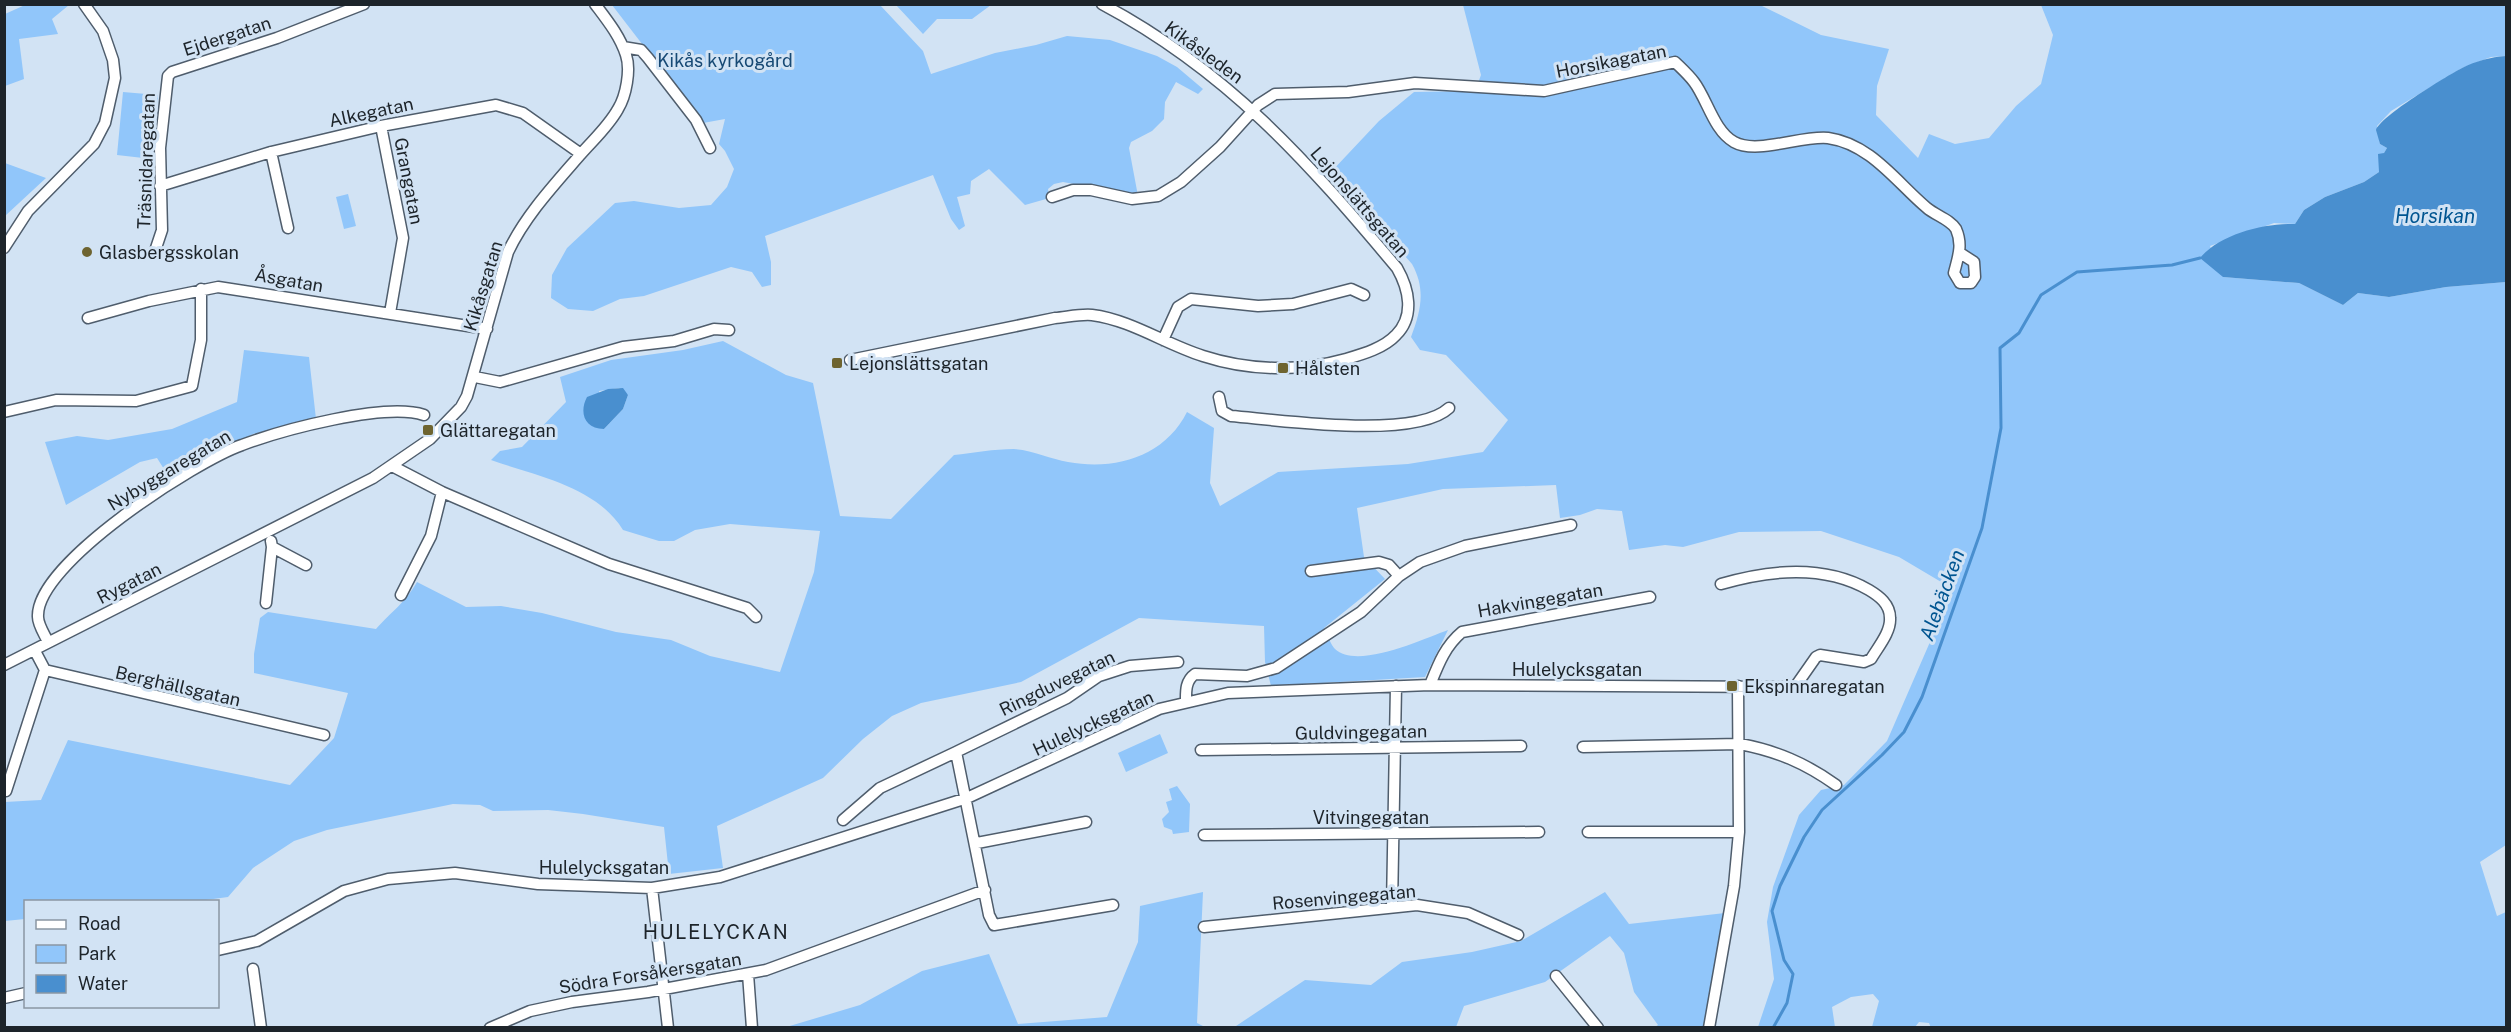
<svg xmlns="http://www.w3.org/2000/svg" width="2511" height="1032" font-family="'Public Sans',sans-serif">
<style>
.green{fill:#91c6fa;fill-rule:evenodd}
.water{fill:#498fcf}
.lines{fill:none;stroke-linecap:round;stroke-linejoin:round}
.stream{stroke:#498fcf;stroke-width:3}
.minor-casing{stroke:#4f5d6c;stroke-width:13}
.minor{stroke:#fff;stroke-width:10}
.poi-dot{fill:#6e6430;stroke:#d2e3f4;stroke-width:2}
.labels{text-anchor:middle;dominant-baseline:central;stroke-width:6;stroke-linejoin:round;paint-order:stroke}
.street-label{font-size:18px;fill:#1d242a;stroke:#d2e3f4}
.park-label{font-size:18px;fill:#174974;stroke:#d2e3f4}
.poi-label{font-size:18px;fill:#1d242a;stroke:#d2e3f4;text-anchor:start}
.water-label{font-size:20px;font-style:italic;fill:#005591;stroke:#d2e3f4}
.neighbourhood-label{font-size:20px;letter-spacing:1.5px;fill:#1d242a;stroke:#d2e3f4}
</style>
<rect width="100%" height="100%" fill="#d2e3f4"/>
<path class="green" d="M 25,5 L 69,5 L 52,19 L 58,34 L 19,39 L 24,79 L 5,86 L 5,14 Z
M 612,5 L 880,5 L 923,51 L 931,74 L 995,53 L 1036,45 L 1067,36 L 1110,40 L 1157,56 L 1177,67 L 1203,89 L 1198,94 L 1176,82 L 1165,102 L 1164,119 L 1152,131 L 1131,142 L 1129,148 L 1138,196 L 1063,182 L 1054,184 L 1048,189 L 1049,196 L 1046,199 L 1025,205 L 989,169 L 971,181 L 970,194 L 957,197 L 965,226 L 959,230 L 951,219 L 933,175 L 765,236 L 771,262 L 771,285 L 762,287 L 752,272 L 731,267 L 644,296 L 620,299 L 593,311 L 568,309 L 551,298 L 552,275 L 567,248 L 615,203 L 634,201 L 679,208 L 711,205 L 727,187 L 734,169 L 725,151 L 719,144 L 725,119 L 703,123 Z
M 896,5 L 991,5 L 972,19 L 937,19 L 923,34 Z
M 1463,5 L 1760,5 L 1821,35 L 1889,49 L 1877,86 L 1876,115 L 1918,158 L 1929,134 L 1955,144 L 1989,138 L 2016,106 L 2041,84 L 2053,35 L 2041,5 L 2506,5 L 2506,56 L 2491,57 L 2462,68 L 2391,111 L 2377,126 L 2380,144 L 2387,148 L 2380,160 L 2379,172 L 2364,182 L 2325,197 L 2304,210 L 2295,224 L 2274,223 L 2210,246 L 2223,277 L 2299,283 L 2343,305 L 2358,293 L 2389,297 L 2446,287 L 2506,282 L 2506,845 L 2480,862 L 2497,916 L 2506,912 L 2506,1027 L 1931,1028 L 1929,1023 L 1919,1022 L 1915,1027 L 1872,1027 L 1879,1001 L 1873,994 L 1851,997 L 1832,1007 L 1835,1027 L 1758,1027 L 1774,979 L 1767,922 L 1773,887 L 1799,815 L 1821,790 L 1844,785 L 1887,741 L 1953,589 L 1899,557 L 1821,531 L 1739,532 L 1683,547 L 1665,545 L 1629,550 L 1622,511 L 1597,509 L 1580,515 L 1560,518 L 1556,485 L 1443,489 L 1357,508 L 1364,557 L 1385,579 L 1324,628 C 1327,634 1331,645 1335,649 C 1357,670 1423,639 1448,630 L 1425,677 L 1271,686 L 1265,662 L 1264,626 L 1139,618 L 1021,682 L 921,703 L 892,716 L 863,739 L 823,778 L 717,826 L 723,868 L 669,874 L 664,827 L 583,814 L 548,810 L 493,811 L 480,805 L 453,804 L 327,830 L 294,841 L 253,868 L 228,897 L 191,902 L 26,902 L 25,919 L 5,921 L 5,802 L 41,800 L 68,740 L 290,785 L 334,738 L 348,693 L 254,673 L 254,654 L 260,618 L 268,612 L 376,629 C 392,611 405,603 417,582 L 466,607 L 501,606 L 542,613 L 616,632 L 671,640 L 710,656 L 780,672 L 814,572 L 820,531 L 730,524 L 695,530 L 674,541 L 659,541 L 623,530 C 596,486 536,476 491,460 L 500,451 L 522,447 L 566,402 L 560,377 L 611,360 L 683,350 L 723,341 L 786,375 L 813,383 L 840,516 L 891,519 L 954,455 C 973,453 994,449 1014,449 C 1032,450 1051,459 1068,462 C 1116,471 1165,456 1187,412 L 1214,428 L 1210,483 L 1220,506 L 1278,472 L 1408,464 L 1483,452 L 1508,420 L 1446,355 L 1420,350 L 1411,337 C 1421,311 1426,289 1412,264 L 1331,172 L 1379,121 L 1414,92 L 1475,91 L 1481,75 ZM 619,388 L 628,395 L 623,409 L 604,429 L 599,391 Z
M 123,92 L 158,95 L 152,159 L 117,155 Z
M 5,163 L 46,178 L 5,216 L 5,162 Z
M 348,194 L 356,226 L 344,229 L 336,197 Z
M 244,350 L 309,357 L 316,419 L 253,434 L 169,477 L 157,458 L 140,462 L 66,505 L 45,442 L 77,436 L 108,440 L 172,429 L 237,402 Z
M 1160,734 L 1168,753 L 1126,772 L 1118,753 Z
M 1177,786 L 1190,804 L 1189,832 L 1173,834 L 1172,830 L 1164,827 L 1162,819 L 1169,812 L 1166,802 L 1172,800 L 1169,789 Z
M 1203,892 L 1197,1023 L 1205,1027 L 783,1028 L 860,1005 L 922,971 L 989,954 L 1018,1024 L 1107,1017 L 1138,942 L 1140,906 Z
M 1605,892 L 1629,924 L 1725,913 L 1710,1027 L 1655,1027 L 1658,1025 L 1634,992 L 1624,953 L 1610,936 L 1545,982 L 1464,1006 L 1456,1027 L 1233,1028 L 1305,980 L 1371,985 L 1402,962 L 1472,952 L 1521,941 Z"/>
<path class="water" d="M 2506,56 L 2506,282 L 2446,287 L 2389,297 L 2358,293 L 2343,305 L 2299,283 L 2223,277 L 2200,258 C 2220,234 2264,223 2295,224 L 2304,210 L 2325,197 L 2364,182 L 2379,172 L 2378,154 L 2384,153 L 2387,148 L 2380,144 L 2376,130 C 2381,116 2445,77 2462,68 C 2476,61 2491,57 2506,56 Z
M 623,388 L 628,395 L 623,409 L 604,429 C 584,429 579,412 587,397 L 608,389 Z"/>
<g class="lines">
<path class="stream" d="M 1773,1028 L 1787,1003 L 1793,974 L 1784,960 L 1772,911 L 1780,886 L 1804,837 L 1822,810 L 1882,755 L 1904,732 L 1922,697 L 1982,528 L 2001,428 L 2000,348 L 2019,333 L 2041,295 L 2077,272 L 2172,265 L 2200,258"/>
<defs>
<path id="minor" d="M 623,47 L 641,50 L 648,58 L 696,120 L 710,148
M 381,126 L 403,238 L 390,313
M 271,152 L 288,228
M 160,186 L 271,152 L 381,126 L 496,105 L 523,113 L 581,154
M 1052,197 L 1073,190 L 1091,190 L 1132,199 L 1158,196 L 1181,182 L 1220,147 L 1258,105 L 1275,94 L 1348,92 L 1415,83 L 1544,91 L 1675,62 C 1681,68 1688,74 1694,82 C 1707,99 1714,131 1734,142 C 1757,155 1802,135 1828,138 C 1871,144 1897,183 1927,208 C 1935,215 1951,220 1956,229 C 1963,245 1958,257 1954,273 L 1960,283 L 1971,283 L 1975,277 L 1974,262 L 1960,253
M 4,248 L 28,211 L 94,144 L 105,123 L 115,78 L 113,60 L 103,31 L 84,4
M 156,248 L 162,230 L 160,148 L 168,76 L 172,72 L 277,38 L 364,4
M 88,318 L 149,301 L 218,287 L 487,329
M 1163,340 L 1178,307 L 1191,299 L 1258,306 L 1293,304 L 1351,289 L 1364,295
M 850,360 L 1055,318 C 1067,317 1080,314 1092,315 C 1131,320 1165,344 1203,356 C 1249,371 1300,372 1346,359 C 1363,354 1384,348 1396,335 C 1415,316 1409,289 1397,268 C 1307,161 1228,71 1102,4
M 475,377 L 500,382 L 623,347 L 674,341 L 714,329 L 729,330
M 1219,397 L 1222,411 L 1231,416 C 1279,420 1415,440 1449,408
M 4,412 L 56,400 L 136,401 L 192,386 L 201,340 L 201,289
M 392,466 L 442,492 L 609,564 L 747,608 L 756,617
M 271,541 L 272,547 L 306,565
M 1311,571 L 1379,562 L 1389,565 L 1399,576
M 401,595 L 431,536 L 442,492
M 266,603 L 272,547
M 48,642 C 45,635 38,625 38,617 C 35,564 196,461 242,445 C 282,430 385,402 424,415
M 35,651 L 45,670 L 324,735
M 4,665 L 373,478 L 430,439 L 461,407 L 467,396 L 508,252 C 525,216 554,185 580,155 C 593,140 608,127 618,109 C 626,96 631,70 626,55 C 620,36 607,20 595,4
M 1430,685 C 1438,665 1445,646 1462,632 L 1650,597
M 1186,702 C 1186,692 1185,681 1195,674 L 1247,676 L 1276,668 L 1361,612 L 1399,576 L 1420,562 L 1465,546 L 1571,525
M 1583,747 L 1740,744 C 1777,751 1805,763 1836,785
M 1201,750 L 1521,746
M 956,752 L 1067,698 L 1099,676 L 1130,666 L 1178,662
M 6,791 L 45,670
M 843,820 L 880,788 L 956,752 L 989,915 L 994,925 L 1113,905
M 1588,832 L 1739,832
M 1204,835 L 1539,832
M 977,843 L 1086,822
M 652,888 L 668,1028
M 1392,907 L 1396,686
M 1204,927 L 1417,905 L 1468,913 L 1518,935
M 218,950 L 257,941 L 344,891 L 388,879 L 455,873 L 538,884 L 652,888 L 720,877 L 967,798 L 1159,709 L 1228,693 L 1430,685 L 1795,687 L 1816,657 L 1820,655 L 1864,662 L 1871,659 C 1878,647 1891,632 1890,618 C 1890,604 1879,596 1869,590 C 1824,564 1769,570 1721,584
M 253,969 L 261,1028
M 748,974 L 752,1028
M 1556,976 L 1598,1028
M 4,998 L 26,993
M 490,1028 L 530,1011 L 572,1002 L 648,992 L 766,970 L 985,890
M 1709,1028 L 1734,886 L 1739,832 L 1738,686"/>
</defs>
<use href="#minor" class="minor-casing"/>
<use href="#minor" class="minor"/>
</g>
<g class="poi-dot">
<circle cx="87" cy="252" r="6"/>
<rect x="831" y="357" width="12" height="12" rx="3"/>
<rect x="1277" y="362" width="12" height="12" rx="3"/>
<rect x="422" y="424" width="12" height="12" rx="3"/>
<rect x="1726" y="680" width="12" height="12" rx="3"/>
</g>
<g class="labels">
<g class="street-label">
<text transform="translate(227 36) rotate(-18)">Ejdergatan</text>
<text transform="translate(1204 52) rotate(36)">Kikåsleden</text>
<text transform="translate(1611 61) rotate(-11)">Horsikagatan</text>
<text transform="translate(371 112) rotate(-12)">Alkegatan</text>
<text transform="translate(146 161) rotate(-88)">Träsnidaregatan</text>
<text transform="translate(409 181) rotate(79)">Grangatan</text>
<text transform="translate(1360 202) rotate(49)">Lejonslättsgatan</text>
<text transform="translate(289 280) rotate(10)">Åsgatan</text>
<text transform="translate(483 286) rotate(-73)">Kikåsgatan</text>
<text transform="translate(169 470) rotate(-31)">Nybyggaregatan</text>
<text transform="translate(129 583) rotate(-27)">Rygatan</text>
<text transform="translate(1540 600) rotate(-10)">Hakvingegatan</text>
<text x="1577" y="669">Hulelycksgatan</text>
<text transform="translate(1057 683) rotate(-26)">Ringduvegatan</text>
<text transform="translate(178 686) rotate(13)">Berghällsgatan</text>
<text transform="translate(1093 723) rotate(-25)">Hulelycksgatan</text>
<text transform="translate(1361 732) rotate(-1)">Guldvingegatan</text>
<text x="1371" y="817">Vitvingegatan</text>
<text x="604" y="867">Hulelycksgatan</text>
<text transform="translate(1344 897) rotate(-5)">Rosenvingegatan</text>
<text transform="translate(650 973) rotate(-9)">Södra Forsåkersgatan</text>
</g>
<g class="park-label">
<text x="725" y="60">Kikås kyrkogård</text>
</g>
<g class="poi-label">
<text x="99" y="252">Glasbergsskolan</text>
<text x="849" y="363">Lejonslättsgatan</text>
<text x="1295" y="368">Hålsten</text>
<text x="440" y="430">Glättaregatan</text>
<text x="1744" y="686">Ekspinnaregatan</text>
</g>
<g class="water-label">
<text x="2435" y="216">Horsikan</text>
<text transform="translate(1942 595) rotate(-70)">Alebäcken</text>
</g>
<g class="neighbourhood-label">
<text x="716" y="932">HULELYCKAN</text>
</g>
</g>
<rect width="2511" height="1032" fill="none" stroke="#1d242a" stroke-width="12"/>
<rect x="24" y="900" width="195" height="108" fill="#d2e3f4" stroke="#8a97a3" stroke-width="1.5"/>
<rect x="36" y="920" width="30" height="9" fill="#ffffff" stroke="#8a97a3" stroke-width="1.5"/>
<text x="78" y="930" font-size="18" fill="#1d242a">Road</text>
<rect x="36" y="945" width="30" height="18" fill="#91c6fa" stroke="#8a97a3" stroke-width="1.5"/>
<text x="78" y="960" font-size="18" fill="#1d242a">Park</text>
<rect x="36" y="975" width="30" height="18" fill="#498fcf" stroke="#8a97a3" stroke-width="1.5"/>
<text x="78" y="990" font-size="18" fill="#1d242a">Water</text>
</svg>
